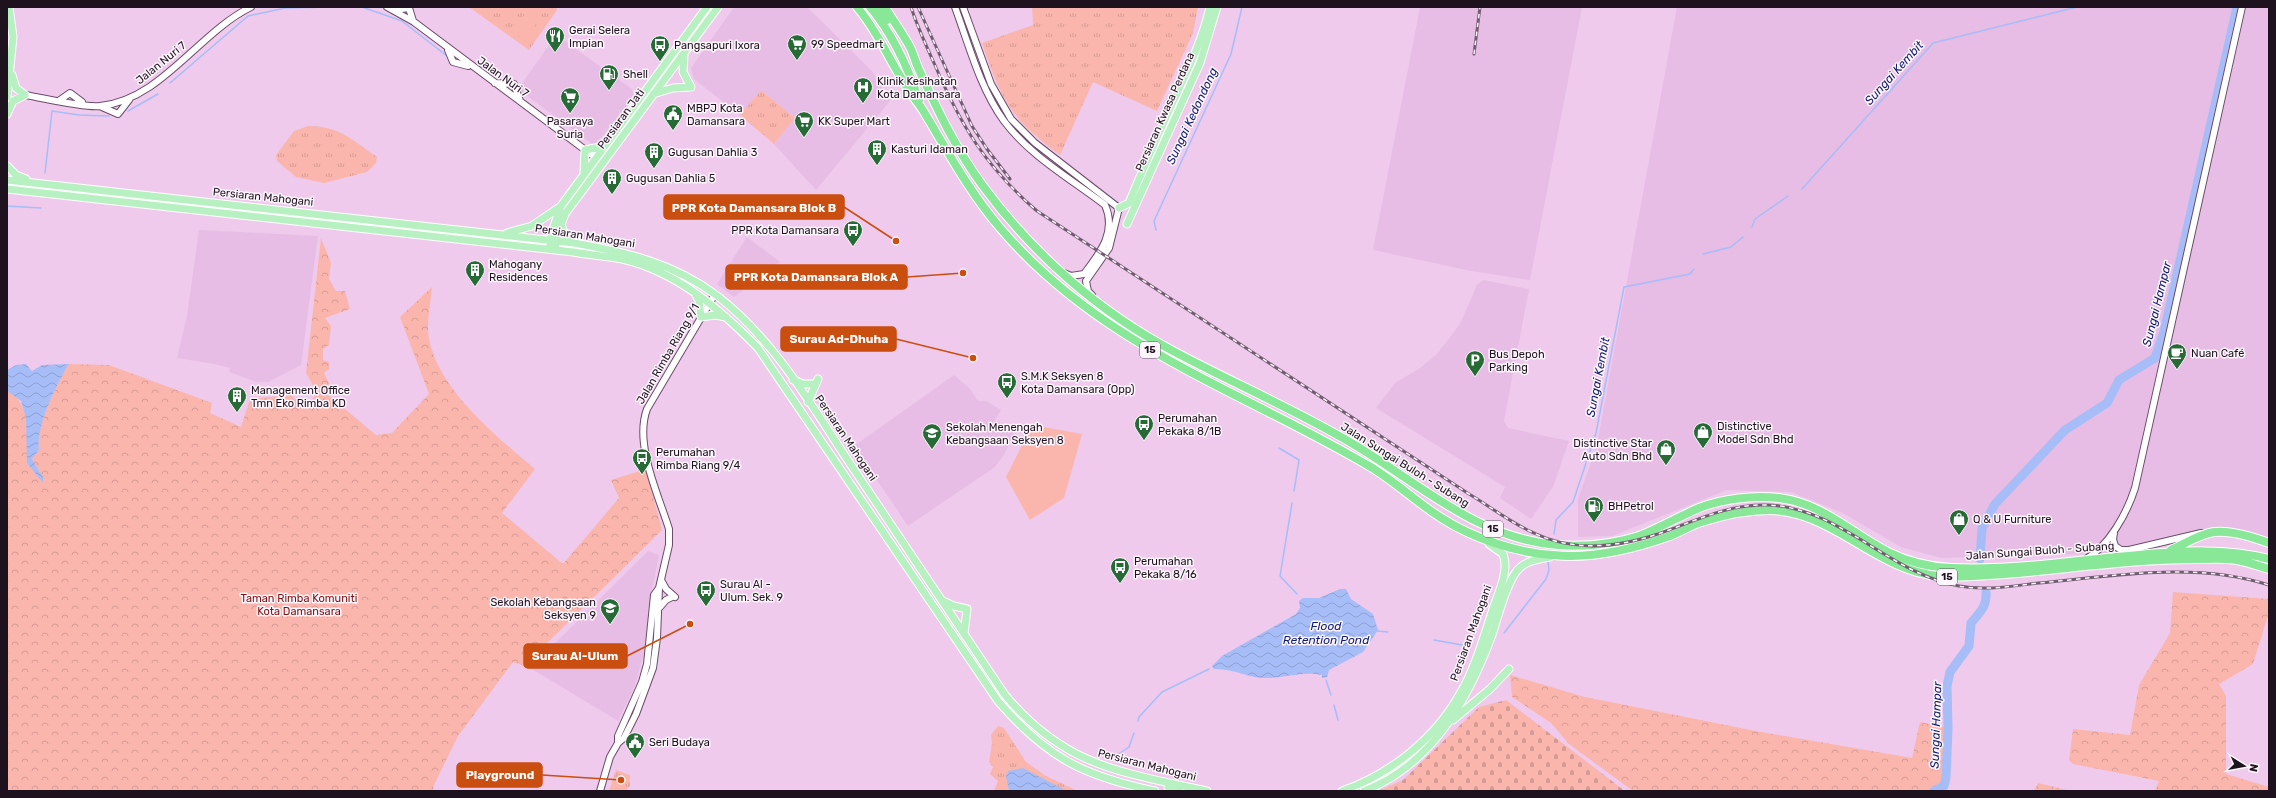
<svg xmlns="http://www.w3.org/2000/svg" width="2276" height="798" font-family="Rubik,sans-serif">
<style>
.built{fill:#e7bde5}
.grass{fill:url(#grass-tufts)}
.forest{fill:url(#forest-crowns)}
.cemetery{fill:url(#cemetery-stones)}
.garden{fill:#fab6ad}
.water{fill:url(#water-waves)}
.lines{fill:none;stroke-linecap:round;stroke-linejoin:round}
.stream{stroke:#a6bdf8;stroke-width:1.5}
.river{stroke:#a6bdf8;stroke-width:9}
.minor-casing{stroke:#6b4c6a;stroke-width:8}
.major-casing{stroke:#fff;stroke-width:9}
.highway-casing{stroke:#fff;stroke-width:10}
.minor{stroke:#fff;stroke-width:6}
.major{stroke:#b8f1c1;stroke-width:7}
.highway{stroke:#89e798;stroke-width:8}
.rail-casing{stroke:#725c71;stroke-width:3}
.rail{stroke:#fef6fd;stroke-width:1.5;stroke-dasharray:4.5;stroke-linecap:butt}
.labels{text-anchor:middle;dominant-baseline:central;stroke-width:3;stroke-linejoin:round;paint-order:stroke}
.shield{fill:#fef6fd;stroke:#615661;stroke-width:1}
.shield-label{font-size:10px;font-weight:bold;fill:#1e121e}
.poi-label{font-size:11px;fill:#1e121e;stroke:#fef6fd;text-anchor:start}
.street-label{font-size:11px;fill:#1e121e;stroke:#fef6fd}
.park-label{font-size:11px;fill:#7b110f;stroke:#fef6fd}
.water-label{font-size:12px;font-style:italic;fill:#101d6f;stroke:#fef6fd}
.leader{fill:none;stroke:#ca4e0f;stroke-width:1.5}
.callout-dot{fill:#ca4e0f;stroke:#fef6fd;stroke-width:1.5}
.callout{fill:#ca4e0f;stroke:#ca4e0f;stroke-width:1.5}
.callout-label{font-size:12px;text-anchor:middle;font-weight:bold;fill:#fff}
</style>
<defs>
<pattern id="grass-tufts" width="24" height="20" patternUnits="userSpaceOnUse"><rect width="24" height="20" fill="#fab6ad"/><path d="M3 7l-1-3M5 7V3M7 7l1-3M15 17l-1-3M17 17v-4M19 17l1-3" fill="none" stroke="#d69b94"/></pattern>
<pattern id="forest-crowns" width="20" height="18" patternUnits="userSpaceOnUse"><rect width="20" height="18" fill="#fab6ad"/><path d="M2 6a3 3 0 1 1 6 0M12 15a3 3 0 1 1 6 0" fill="none" stroke="#d69b94"/></pattern>
<pattern id="cemetery-stones" width="16" height="16" patternUnits="userSpaceOnUse"><rect width="16" height="16" fill="#fab6ad"/><path d="M2 7V4a2 2 0 0 1 4 0v3zM10 15v-3a2 2 0 0 1 4 0v3z" fill="#d69b94"/></pattern>
<pattern id="water-waves" width="16" height="10" patternUnits="userSpaceOnUse"><rect width="16" height="10" fill="#a6bdf8"/><path d="M0 5q4-4 8 0t8 0" fill="none" stroke="#8ea1d4"/></pattern>
</defs>
<rect width="100%" height="100%" fill="#efcaed"/>
<path class="built" d="M 734,7 L 807,7 L 873,72 L 890,101 L 816,190 L 774,144 L 795,118 L 761,90 L 740,115 L 694,79 L 691,68 Z
M 1420,7 L 1582,7 L 1530,280 L 1471,271 L 1373,250 Z
M 1677,7 L 2269,7 L 2269,538 L 2237,529 L 2205,530 L 2111,553 L 1941,558 L 1901,547 L 1843,513 L 1791,492 L 1727,490 L 1612,536 L 1578,537 L 1578,499 L 1597,445 Z
M 556,35 L 632,89 L 634,96 L 595,146 L 518,89 Z
M 199,230 L 318,236 L 301,365 L 268,382 L 257,382 L 229,372 L 230,368 L 214,364 L 177,358 L 187,316 Z
M 747,237 L 780,262 L 734,297 L 717,284 Z
M 1483,280 L 1529,289 L 1504,421 L 1508,428 L 1569,441 L 1553,487 L 1531,519 L 1500,498 L 1505,487 L 1376,408 L 1395,383 L 1420,368 L 1437,354 L 1460,324 L 1477,285 Z
M 954,375 L 970,389 L 978,401 L 986,401 L 1001,410 L 995,420 L 1016,430 L 1004,455 L 995,467 L 908,526 L 854,446 Z
M 648,551 L 659,555 L 648,611 L 645,651 L 634,688 L 618,721 L 530,668 Z"/>
<path class="grass" d="M 469,7 L 556,7 L 557,10 L 529,50 Z
M 1032,7 L 1198,7 L 1193,33 L 1157,111 L 1093,82 L 1060,155 C 1010,118 1002,101 982,43 L 1033,25 Z
M 761,90 L 795,118 L 774,144 L 740,115 Z
M 308,126 C 340,126 352,140 377,157 L 376,163 L 367,172 L 324,183 L 296,177 L 277,161 L 276,155 L 294,131 Z
M 998,726 L 1004,728 L 1026,762 L 1046,776 L 1078,791 L 994,791 L 998,781 L 990,774 L 993,767 L 989,762 L 992,744 L 991,735 Z
M 616,770 L 630,775 L 630,786 L 625,791 L 609,791 Z"/>
<path class="forest" d="M 321,238 L 331,263 L 329,279 L 336,291 L 345,291 L 350,309 L 325,318 L 331,326 L 329,345 L 323,349 L 323,360 L 329,362 L 329,369 L 324,373 L 329,383 L 327,394 L 376,435 L 392,433 L 429,394 L 400,317 L 432,287 C 431,303 426,323 429,339 C 439,390 497,437 535,469 L 502,513 L 563,564 L 619,498 L 611,480 L 646,469 L 662,530 L 524,666 L 513,662 L 458,736 L 433,787 L 434,791 L 7,791 L 7,391 C 33,403 27,439 27,463 L 43,477 L 32,459 L 39,450 C 36,426 56,385 69,364 L 109,365 L 212,403 L 210,413 L 241,427 L 250,399 L 291,395 L 305,409 L 317,393 L 306,373 Z
M 2173,592 L 2269,599 L 2269,612 L 2253,664 L 2219,684 L 2226,696 L 2226,774 L 2269,787 L 2269,791 L 2155,791 L 2159,781 L 2073,764 L 2069,760 L 2073,729 L 2130,735 L 2139,685 L 2170,633 Z
M 1510,675 L 1585,697 L 1756,731 L 1912,758 L 1920,722 L 1944,727 L 1943,774 L 1941,784 L 1931,791 L 1633,791 L 1569,744 L 1551,723 L 1512,697 Z
M 2038,783 L 2071,791 L 2034,791 Z"/>
<path class="cemetery" d="M 1506,700 L 1625,791 L 1378,791 L 1403,780 L 1479,707 Z"/>
<path class="garden" d="M 524,15 L 536,25 L 524,40 L 512,31 Z
M 1032,425 L 1082,434 L 1064,498 L 1030,520 L 1006,477 Z"/>
<path class="water" d="M 26,364 L 32,371 L 42,365 L 69,364 C 56,385 36,426 39,450 L 32,459 L 43,477 L 43,483 L 27,463 L 26,418 L 21,401 L 7,391 L 7,370 L 16,365 Z
M 1340,589 L 1346,589 L 1351,599 L 1373,614 L 1378,630 L 1363,652 L 1329,670 L 1327,677 L 1322,678 L 1322,675 C 1302,671 1285,678 1266,678 C 1248,678 1232,668 1214,669 L 1212,666 L 1222,656 L 1296,614 L 1300,608 L 1299,601 L 1303,598 L 1319,598 Z
M 1023,768 L 1063,789 L 1066,791 L 1009,791 L 1006,776 L 1008,771 Z"/>
<g class="lines">
<path class="stream" d="M 362,7 L 402,21 L 447,56
M 170,83 L 248,16 L 285,8 L 332,7
M 128,111 L 158,94
M 45,173 L 52,111 L 79,115 L 109,116
M 1802,189 L 1933,43 L 2077,7
M 7,206 L 41,208
M 1752,227 L 1755,219 L 1788,196
M 1156,230 L 1154,221 L 1231,54 L 1242,7
M 1703,254 L 1731,247 L 1743,237
M 1279,448 L 1299,460 L 1294,491
M 1292,503 L 1280,576 L 1297,594
M 1554,534 L 1556,520 L 1573,502 L 1596,433 L 1624,287 L 1690,274 L 1694,269
M 1377,631 L 1388,632
M 1504,633 L 1546,579 L 1549,570 L 1548,561
M 1434,640 L 1468,646
M 1326,680 L 1331,695
M 1334,705 L 1338,720
M 1138,721 L 1139,717 L 1162,692 L 1209,669
M 1111,759 L 1129,747 L 1134,733"/>
<path class="river" d="M 1980,559 L 1982,528 L 1995,504 L 2065,430 L 2107,403 L 2119,380 L 2155,358 L 2164,332 L 2237,7
M 1934,791 L 1944,786 L 1946,778 L 1948,728 L 1947,686 L 1950,672 L 1969,646 L 1971,623 C 1980,612 1987,607 1986,592"/>
<defs>
<path id="minor" d="M 387,7 L 414,22 L 596,158 L 608,156
M 955,7 C 969,45 980,88 1004,121 C 1030,156 1071,179 1105,205 C 1117,232 1100,253 1084,274 L 1071,276 L 1064,273
M 963,7 L 991,84 L 1011,119 L 1035,143 L 1119,208 L 1109,248 L 1086,281 L 1088,291 L 1092,295
M 394,10 L 409,8 L 413,21
M 448,50 L 453,62 L 468,66
M 495,83 L 514,84 L 520,101
M 25,95 C 44,98 83,108 100,106 C 161,100 198,33 251,7
M 60,100 L 70,93 L 82,102
M 102,107 L 118,114 L 129,100
M 2114,533 L 2113,539 L 2115,546 L 2121,550 L 2129,550 L 2201,533
M 2086,559 C 2109,546 2127,513 2135,488 L 2242,7
M 661,580 L 666,589 L 675,597
M 660,607 L 666,600 L 672,597
M 618,743 L 618,736 L 642,682 L 647,664 L 654,595 L 659,588
M 600,791 L 610,757 L 618,743 L 624,738 L 636,714 L 653,668 L 657,638 L 659,588 L 669,545 L 669,529 C 658,494 634,444 647,409 L 715,294"/>
<path id="major" d="M 684,55 L 683,72 L 691,87
M 653,94 L 673,88 L 691,87
M 7,97 L 13,37 L 9,7
M 7,114 L 13,101 L 25,95 L 16,88 L 12,75
M 7,166 L 16,175 L 26,179
M 584,173 L 585,150 L 605,146
M 7,180 L 574,243 C 625,252 673,263 716,295 C 774,339 811,405 851,465 C 902,542 954,618 1005,695 C 1065,767 1121,772 1207,791
M 7,189 L 573,252 C 589,255 606,256 622,259 C 676,271 721,310 758,348 L 998,701 C 1046,757 1083,776 1155,791
M 1119,208 L 1129,203 C 1141,174 1154,144 1167,115 C 1183,79 1201,46 1210,7
M 561,224 L 565,236 L 574,243
M 1127,224 L 1200,63 L 1217,7
M 507,233 L 532,226 L 560,207
M 550,244 L 552,232 L 561,206 L 707,7
M 556,245 L 558,233 L 565,214 L 718,7
M 696,295 L 699,301 L 701,317 L 715,315 L 726,317
M 793,380 L 803,384 L 812,384
M 808,402 L 818,379
M 943,601 L 954,606 L 967,609 L 964,634
M 1453,720 L 1490,689 L 1509,669
M 1168,787 L 1179,791
M 1342,791 C 1391,774 1436,738 1461,692 C 1475,668 1483,639 1492,612 C 1497,595 1510,572 1503,554 L 1489,544
M 1364,791 C 1432,765 1468,700 1492,635 C 1498,617 1505,587 1516,572 C 1524,561 1538,559 1550,557"/>
<path id="highway" d="M 857,7 C 877,30 888,58 905,84 C 910,94 918,102 924,112 C 948,152 970,193 1001,229 C 1102,347 1240,390 1369,466 C 1395,481 1417,503 1443,519 C 1473,538 1517,553 1553,555 C 1591,559 1630,550 1667,537 C 1680,533 1691,524 1705,521 C 1724,515 1750,510 1770,510 C 1833,511 1877,571 1939,576 C 1961,578 1983,575 2005,574 C 2068,569 2132,559 2196,559 C 2209,559 2224,558 2237,560 C 2248,562 2259,566 2269,569
M 870,7 C 892,33 908,68 919,100
M 878,7 L 887,20
M 885,7 C 893,21 904,35 911,49 C 914,56 916,64 920,72 C 938,111 957,151 983,186 C 1033,254 1099,312 1173,351 C 1229,381 1287,406 1341,437 C 1412,476 1473,539 1558,545 C 1585,547 1614,544 1639,536 C 1660,528 1678,517 1699,508 C 1722,499 1754,495 1779,498 C 1822,503 1851,533 1888,552 C 1908,562 1929,567 1951,568 C 2013,571 2077,560 2139,555 C 2182,551 2226,548 2269,559
M 2171,550 C 2185,544 2199,534 2214,532 C 2231,530 2253,537 2269,543"/>
</defs>
<use href="#minor" class="minor-casing"/>
<use href="#major" class="major-casing"/>
<use href="#highway" class="highway-casing"/>
<use href="#minor" class="minor"/>
<use href="#major" class="major"/>
<use href="#highway" class="highway"/>
<defs>
<path id="rail" d="M 911,7 C 917,26 926,45 934,63 C 961,126 985,166 1037,211 L 1469,494 C 1491,507 1511,523 1534,533 C 1577,554 1627,546 1669,530 C 1701,518 1732,504 1767,505 C 1840,507 1889,574 1959,586 C 1985,591 2012,586 2039,583 C 2114,576 2195,561 2269,585
M 918,7 L 972,126 L 987,149 L 1010,179
M 1474,54 L 1480,7"/>
</defs>
<use href="#rail" class="rail-casing"/>
<use href="#rail" class="rail"/>
</g>
<defs>
<symbol id="restaurant-pin" viewBox="-11 -11 22 30"><path d="M0 17L-7.5 6A9.5 9.5 0 1 1 7.5 6Z" fill="#266a35" stroke="#fef6fd"/><path d="M-5-6h1v4h1v-4h1v4h1v-4h1v5L-1.5 .5V6h-2V.5L-5-1ZM5-6V6H3V1.5H1.5Q1.5-4 5-6Z" fill="#fff"/></symbol>
<symbol id="supermarket-pin" viewBox="-11 -11 22 30"><path d="M0 17L-7.5 6A9.5 9.5 0 1 1 7.5 6Z" fill="#266a35" stroke="#fef6fd"/><path d="M-6-5.5h2.5l.6 2H6L4.5 2H-2.5L-4.4-4H-6ZM-1.5 3.2a1.3 1.3 0 1 0 .1 0ZM3 3.2a1.3 1.3 0 1 0 .1 0Z" fill="#fff"/></symbol>
<symbol id="bus-pin" viewBox="-11 -11 22 30"><path d="M0 17L-7.5 6A9.5 9.5 0 1 1 7.5 6Z" fill="#266a35" stroke="#fef6fd"/><path d="M-5-6H5V4H4V6H2V4H-2V6H-4V4H-5ZM-3.5-4V0h7V-4ZM-3.5 1.2v1.5H-2V1.2ZM2 1.2v1.5H3.5V1.2Z" fill="#fff"/></symbol>
<symbol id="fuel-pin" viewBox="-11 -11 22 30"><path d="M0 17L-7.5 6A9.5 9.5 0 1 1 7.5 6Z" fill="#266a35" stroke="#fef6fd"/><path d="M-5.5-6h7V0h2V4h1.3V-2.5L3-4.5l.8-.8L6-3V5H2.5V1h-1V6h-7ZM-4.2-4.7v3.2H.2V-4.7Z" fill="#fff"/></symbol>
<symbol id="hospital-pin" viewBox="-11 -11 22 30"><path d="M0 17L-7.5 6A9.5 9.5 0 1 1 7.5 6Z" fill="#266a35" stroke="#fef6fd"/><path d="M-5-5h3v3.5h4V-5h3V5h-3V1.5h-4V5h-3Z" fill="#fff"/></symbol>
<symbol id="civic-pin" viewBox="-11 -11 22 30"><path d="M0 17L-7.5 6A9.5 9.5 0 1 1 7.5 6Z" fill="#266a35" stroke="#fef6fd"/><path d="M-.6-6.5H3V-4.5H.6V-3L4-1V1h2V6H-6V1h2V-1L-.6-3ZM-1.2 2.5V6h2.4V2.5Z" fill="#fff"/></symbol>
<symbol id="building-pin" viewBox="-11 -11 22 30"><path d="M0 17L-7.5 6A9.5 9.5 0 1 1 7.5 6Z" fill="#266a35" stroke="#fef6fd"/><path d="M-4-6H4V6H1V3H-1V6H-4ZM-2.5-4.3h1.7v1.8h-1.7ZM.8-4.3h1.7v1.8H.8ZM-2.5-1h1.7V.8h-1.7ZM.8-1h1.7V.8H.8Z" fill="#fff"/></symbol>
<symbol id="cafe-pin" viewBox="-11 -11 22 30"><path d="M0 17L-7.5 6A9.5 9.5 0 1 1 7.5 6Z" fill="#266a35" stroke="#fef6fd"/><path d="M-5.5-4.5H6V0H3Q3 3.5 0 3.5H-2.5Q-5.5 3.5-5.5 0ZM3-3.2v2h1.7v-2ZM-6 4.5H4V6H-6Z" fill="#fff"/></symbol>
<symbol id="parking-pin" viewBox="-11 -11 22 30"><path d="M0 17L-7.5 6A9.5 9.5 0 1 1 7.5 6Z" fill="#266a35" stroke="#fef6fd"/><path d="M-3.5-5.5H1a3.5 3.5 0 0 1 0 7H-1V5.5H-3.5ZM-1-3.4V-.6H.8a1.4 1.4 0 0 0 0-2.8Z" fill="#fff"/></symbol>
<symbol id="shop-pin" viewBox="-11 -11 22 30"><path d="M0 17L-7.5 6A9.5 9.5 0 1 1 7.5 6Z" fill="#266a35" stroke="#fef6fd"/><path d="M-5-2.5h2.3a2.7 3.5 0 0 1 5.4 0H5L5.5 6h-11ZM-1.5-2.5h3a1.5 2.3 0 0 0-3 0Z" fill="#fff"/></symbol>
<symbol id="school-pin" viewBox="-11 -11 22 30"><path d="M0 17L-7.5 6A9.5 9.5 0 1 1 7.5 6Z" fill="#266a35" stroke="#fef6fd"/><path d="M0-5L7-2L0 1L-7-2ZM-4 1L0 2.5L4 1V4Q0 6-4 4Z" fill="#fff"/></symbol>
</defs>
<g fill-rule="evenodd">
<use href="#restaurant-pin" x="544" y="25" width="22" height="30"/>
<use href="#supermarket-pin" x="786" y="33" width="22" height="30"/>
<use href="#bus-pin" x="649" y="34" width="22" height="30"/>
<use href="#fuel-pin" x="598" y="63" width="22" height="30"/>
<use href="#hospital-pin" x="852" y="76" width="22" height="30"/>
<use href="#supermarket-pin" x="559" y="86" width="22" height="30"/>
<use href="#civic-pin" x="662" y="103" width="22" height="30"/>
<use href="#supermarket-pin" x="793" y="110" width="22" height="30"/>
<use href="#building-pin" x="866" y="138" width="22" height="30"/>
<use href="#building-pin" x="643" y="141" width="22" height="30"/>
<use href="#building-pin" x="601" y="167" width="22" height="30"/>
<use href="#bus-pin" x="842" y="219" width="22" height="30"/>
<use href="#building-pin" x="464" y="259" width="22" height="30"/>
<use href="#cafe-pin" x="2166" y="342" width="22" height="30"/>
<use href="#parking-pin" x="1464" y="349" width="22" height="30"/>
<use href="#bus-pin" x="996" y="371" width="22" height="30"/>
<use href="#building-pin" x="226" y="385" width="22" height="30"/>
<use href="#bus-pin" x="1133" y="413" width="22" height="30"/>
<use href="#shop-pin" x="1692" y="421" width="22" height="30"/>
<use href="#school-pin" x="921" y="422" width="22" height="30"/>
<use href="#shop-pin" x="1655" y="438" width="22" height="30"/>
<use href="#bus-pin" x="631" y="447" width="22" height="30"/>
<use href="#fuel-pin" x="1583" y="495" width="22" height="30"/>
<use href="#shop-pin" x="1948" y="508" width="22" height="30"/>
<use href="#bus-pin" x="1109" y="556" width="22" height="30"/>
<use href="#bus-pin" x="695" y="579" width="22" height="30"/>
<use href="#school-pin" x="599" y="597" width="22" height="30"/>
<use href="#civic-pin" x="624" y="731" width="22" height="30"/>
</g>
<g class="labels">
<g class="shield">
<rect x="1140" y="342" width="20" height="16" rx="3"/>
<rect x="1483" y="521" width="20" height="16" rx="3"/>
<rect x="1937" y="569" width="20" height="16" rx="3"/>
</g>
<g class="shield-label">
<text x="1150" y="350">15</text>
<text x="1493" y="529">15</text>
<text x="1947" y="577">15</text>
</g>
<g class="poi-label">
<text x="569" y="30">Gerai Selera<tspan x="569" dy="13">Impian</tspan></text>
<text x="811" y="44">99 Speedmart</text>
<text x="674" y="45">Pangsapuri Ixora</text>
<text x="623" y="74">Shell</text>
<text x="877" y="81">Klinik Kesihatan<tspan x="877" dy="13">Kota Damansara</tspan></text>
<text x="687" y="108">MBPJ Kota<tspan x="687" dy="13">Damansara</tspan></text>
<text x="570" y="121" text-anchor="middle">Pasaraya<tspan x="570" dy="13">Suria</tspan></text>
<text x="818" y="121">KK Super Mart</text>
<text x="891" y="149">Kasturi Idaman</text>
<text x="668" y="152">Gugusan Dahlia 3</text>
<text x="626" y="178">Gugusan Dahlia 5</text>
<text x="839" y="230" text-anchor="end">PPR Kota Damansara</text>
<text x="489" y="264">Mahogany<tspan x="489" dy="13">Residences</tspan></text>
<text x="2191" y="353">Nuan Café</text>
<text x="1489" y="354">Bus Depoh<tspan x="1489" dy="13">Parking</tspan></text>
<text x="1021" y="376">S.M.K Seksyen 8<tspan x="1021" dy="13">Kota Damansara (Opp)</tspan></text>
<text x="251" y="390">Management Office<tspan x="251" dy="13">Tmn Eko Rimba KD</tspan></text>
<text x="1158" y="418">Perumahan<tspan x="1158" dy="13">Pekaka 8/1B</tspan></text>
<text x="1717" y="426">Distinctive<tspan x="1717" dy="13">Model Sdn Bhd</tspan></text>
<text x="946" y="427">Sekolah Menengah<tspan x="946" dy="13">Kebangsaan Seksyen 8</tspan></text>
<text x="1652" y="443" text-anchor="end">Distinctive Star<tspan x="1652" dy="13">Auto Sdn Bhd</tspan></text>
<text x="656" y="452">Perumahan<tspan x="656" dy="13">Rimba Riang 9/4</tspan></text>
<text x="1608" y="506">BHPetrol</text>
<text x="1973" y="519">Q &amp; U Furniture</text>
<text x="1134" y="561">Perumahan<tspan x="1134" dy="13">Pekaka 8/16</tspan></text>
<text x="720" y="584">Surau Al -<tspan x="720" dy="13">Ulum. Sek. 9</tspan></text>
<text x="596" y="602" text-anchor="end">Sekolah Kebangsaan<tspan x="596" dy="13">Seksyen 9</tspan></text>
<text x="649" y="742">Seri Budaya</text>
</g>
<g class="street-label">
<text transform="translate(161 63) rotate(-39)">Jalan Nuri 7</text>
<text transform="translate(503 77) rotate(36)">Jalan Nuri 7</text>
<text transform="translate(1165 112) rotate(-66)">Persiaran Kwasa Perdana</text>
<text transform="translate(621 119) rotate(-54)">Persiaran Jati</text>
<text transform="translate(263 197) rotate(6)">Persiaran Mahogani</text>
<text transform="translate(585 236) rotate(9)">Persiaran Mahogani</text>
<text transform="translate(668 354) rotate(-60)">Jalan Rimba Riang 9/1</text>
<text transform="translate(846 438) rotate(56)">Persiaran Mahogani</text>
<text transform="translate(1405 465) rotate(32)">Jalan Sungai Buloh - Subang</text>
<text transform="translate(2040 551) rotate(-4)">Jalan Sungai Buloh - Subang</text>
<text transform="translate(1471 633) rotate(-70)">Persiaran Mahogani</text>
<text transform="translate(1147 765) rotate(14)">Persiaran Mahogani</text>
</g>
<g class="park-label">
<text x="299" y="598">Taman Rimba Komuniti<tspan x="299" dy="13">Kota Damansara</tspan></text>
</g>
<g class="water-label">
<text transform="translate(1894 73) rotate(-48)">Sungai Kembit</text>
<text transform="translate(1192 116) rotate(-65)">Sungai Kedondong</text>
<text transform="translate(2157 304) rotate(-76)">Sungai Hampar</text>
<text transform="translate(1598 377) rotate(-79)">Sungai Kembit</text>
<text x="1326" y="626">Flood<tspan x="1326" dy="14">Retention Pond</tspan></text>
<text transform="translate(1936 725) rotate(-88)">Sungai Hampar</text>
</g>
</g>
<path class="leader" d="M896 241L844 207M963 273L907 277M973 358L896 339M690 624L627 656M621 780L542 775"/>
<g class="callout-dot">
<circle cx="896" cy="241" r="4"/>
<circle cx="963" cy="273" r="4"/>
<circle cx="973" cy="358" r="4"/>
<circle cx="690" cy="624" r="4"/>
<circle cx="621" cy="780" r="4"/>
</g>
<g class="callout">
<rect x="664" y="195" width="180" height="24" rx="4"/>
<rect x="726" y="265" width="181" height="24" rx="4"/>
<rect x="781" y="327" width="115" height="24" rx="4"/>
<rect x="524" y="644" width="103" height="24" rx="4"/>
<rect x="457" y="763" width="85" height="24" rx="4"/>
</g>
<g class="callout-label">
<text x="754" y="212">PPR Kota Damansara Blok B</text>
<text x="816" y="281">PPR Kota Damansara Blok A</text>
<text x="839" y="343">Surau Ad-Dhuha</text>
<text x="575" y="660">Surau Al-Ulum</text>
<text x="500" y="779">Playground</text>
</g>
<rect width="2276" height="798" fill="none" stroke="#1e121e" stroke-width="16"/>
<g transform="translate(2244 766) rotate(101)" stroke="#fef6fd" stroke-width="3" paint-order="stroke">
<path d="M0-3L7 15L0 10L-7 15Z" fill="#1e121e"/>
<text y="-6" font-size="11" font-weight="bold" text-anchor="middle" fill="#1e121e">N</text>
</g>
</svg>
